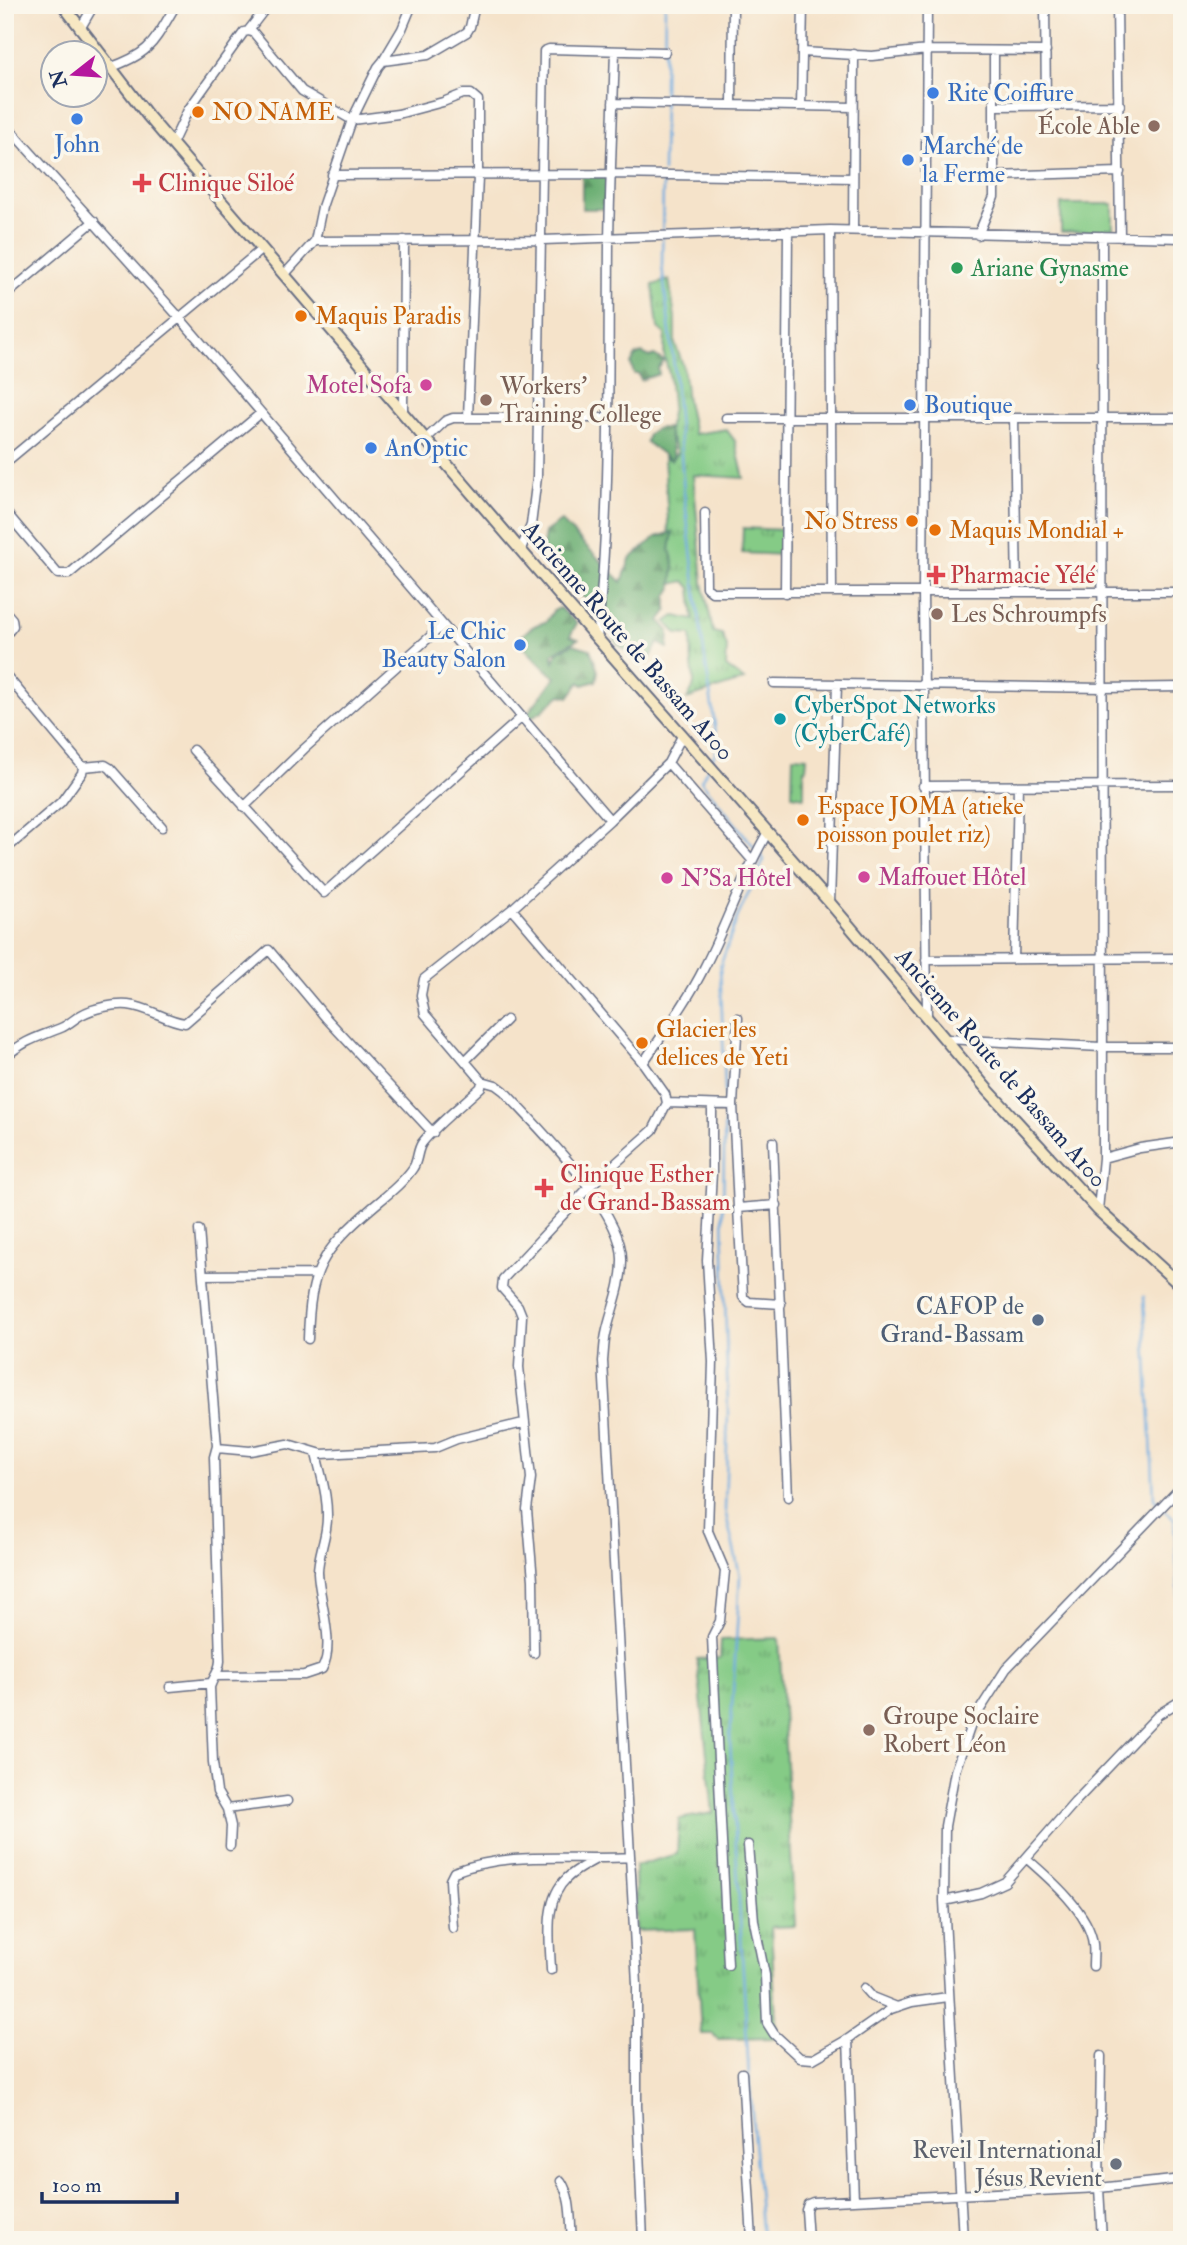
<svg xmlns="http://www.w3.org/2000/svg" width="1187" height="2245" font-family="'IM FELL Double Pica',serif">
<style>
.grass{fill:url(#grass-tufts);stroke:#507d72;stroke-width:2}
.forest{fill:url(#forest-firs);stroke:#446f68;stroke-width:2}
.pitch{fill:#85cb86;stroke:#507d72;stroke-width:2}
.lines{fill:none;stroke-linecap:round;stroke-linejoin:round}
.stream{stroke:#6daadf;stroke-width:2.5}
.street-casing{stroke:#676e84;stroke-width:11}
.secondary-casing{stroke:#676e84;stroke-width:14}
.street{stroke:#fff;stroke-width:8}
.secondary{stroke:#f7e8c3;stroke-width:10}
.shop-dot{fill:#3f7fe0;stroke:#fbf7ec;stroke-width:2.5}
.food-dot{fill:#e8710a;stroke:#fbf7ec;stroke-width:2.5}
.education-dot{fill:#8d6e63;stroke:#fbf7ec;stroke-width:2.5}
.health-dot{fill:#e0444e;stroke:#fbf7ec;stroke-width:2.5}
.leisure-dot{fill:#2e9e5b;stroke:#fbf7ec;stroke-width:2.5}
.hotel-dot{fill:#d1479c;stroke:#fbf7ec;stroke-width:2.5}
.culture-dot{fill:#0f9aa8;stroke:#fbf7ec;stroke-width:2.5}
.service-dot{fill:#5c6f8a;stroke:#fbf7ec;stroke-width:2.5}
.worship-dot{fill:#6b7280;stroke:#fbf7ec;stroke-width:2.5}
.labels{text-anchor:middle;dominant-baseline:central;stroke-width:7;stroke-linejoin:round;paint-order:stroke}
.shop-label{font-size:24px;fill:#366cbe;stroke:#fbf7ec;text-anchor:start}
.food-label{font-size:24px;fill:#c56008;stroke:#fbf7ec;text-anchor:start}
.education-label{font-size:24px;fill:#785e54;stroke:#fbf7ec;text-anchor:start}
.health-label{font-size:24px;fill:#be3a42;stroke:#fbf7ec;text-anchor:start}
.leisure-label{font-size:24px;fill:#27864d;stroke:#fbf7ec;text-anchor:start}
.hotel-label{font-size:24px;fill:#b23c85;stroke:#fbf7ec;text-anchor:start}
.street-label{font-size:24px;fill:#1b2f5e;stroke:#fbf7ec}
.culture-label{font-size:24px;fill:#0d838f;stroke:#fbf7ec;text-anchor:start}
.service-label{font-size:24px;fill:#4e5e75;stroke:#fbf7ec;text-anchor:end}
.worship-label{font-size:24px;fill:#5b616d;stroke:#fbf7ec;text-anchor:end}
</style>
<defs>
<pattern id="grass-tufts" width="24" height="20" patternUnits="userSpaceOnUse" patternTransform="scale(1.75)"><rect width="24" height="20" fill="#85cb86"/><path d="M3 7l-1-3M5 7V3M7 7l1-3M15 17l-1-3M17 17v-4M19 17l1-3" fill="none" stroke="#6ca571"/></pattern>
<pattern id="forest-firs" width="22" height="20" patternUnits="userSpaceOnUse" patternTransform="scale(1.75)"><rect width="22" height="20" fill="#6caf73"/><path d="M5 1l3.5 6h-7zM16 11l3.5 6h-7z" fill="#588f62"/></pattern>
</defs>
<rect width="100%" height="100%" fill="#fbf7ec"/>
<filter id="ink" filterUnits="userSpaceOnUse"><feTurbulence type="fractalNoise" baseFrequency=".0143" numOctaves="2"/><feDisplacementMap in="SourceGraphic" scale="14" xChannelSelector="R" yChannelSelector="G"/><feConvolveMatrix kernelMatrix="1 2 1 2 8 2 1 2 1" color-interpolation-filters="sRGB"/></filter>
<filter id="wash" filterUnits="userSpaceOnUse"><feTurbulence type="fractalNoise" baseFrequency=".00686" numOctaves="4" result="noise"/><feDisplacementMap in="SourceGraphic" scale="28" xChannelSelector="R" yChannelSelector="G"/><feGaussianBlur stdDeviation="1.57" result="paint"/><feColorMatrix in="noise" values="0 0 0 0 0 0 0 0 0 0 0 0 0 0 0 0 0 1.4 0 .05"/><feComposite in="paint" operator="in"/></filter>
<g filter="url(#wash)">
<rect width="100%" height="100%" fill="#f5e3ca"/>
<path class="grass" d="M 669,280 L 675,317 L 675,344 L 683,365 L 687,401 L 694,434 L 726,429 L 735,441 L 744,478 L 693,475 L 703,582 L 713,632 L 722,634 L 727,647 L 726,667 L 744,680 L 687,699 C 697,684 694,682 692,665 C 691,656 692,645 691,635 L 677,634 L 666,622 L 675,616 L 694,620 L 691,588 L 685,581 L 672,584 L 664,457 L 671,460 L 677,453 L 668,432 L 672,405 L 669,374 L 664,355 L 665,334 L 658,328 L 653,285 Z
M 743,528 L 785,530 L 784,555 L 742,553 Z
M 793,756 L 807,757 L 806,769 L 804,769 L 804,797 L 792,795 Z
M 779,1638 L 795,1926 L 771,1927 L 777,2038 L 718,2039 L 713,2034 L 701,2034 L 695,1929 L 636,1931 L 635,1866 L 677,1854 L 679,1819 L 713,1813 L 697,1659 L 720,1658 L 721,1640 Z"/>
<path class="forest" d="M 582,175 L 607,176 L 605,209 L 582,209 Z
M 642,353 L 650,357 L 654,355 L 664,361 L 658,369 L 659,374 L 641,380 L 639,374 L 634,374 L 631,364 L 635,356 Z
M 658,428 L 668,428 L 673,457 L 671,460 L 646,442 L 648,434 Z
M 561,521 L 622,582 L 630,559 L 656,537 L 673,532 L 670,550 L 674,563 L 672,588 L 667,596 L 667,611 L 660,621 L 669,631 L 668,648 L 658,643 L 648,663 L 640,663 L 631,653 L 617,644 L 612,631 L 595,609 L 563,578 L 556,563 L 542,552 L 545,532 Z
M 560,608 L 577,623 L 570,636 L 578,639 L 552,654 L 554,662 L 557,652 L 573,644 L 590,649 L 598,671 L 596,681 L 583,685 L 580,682 L 569,697 L 561,695 L 541,712 L 530,718 L 527,714 L 556,677 L 546,670 L 518,641 C 525,631 534,624 546,622 L 553,611 Z"/>
<path class="pitch" d="M 1061,204 L 1113,204 L 1113,231 L 1061,232 Z"/>
<g class="lines">
<path class="stream" d="M 663,172 L 665,5
M 663,178 L 662,266 L 674,366 L 684,493 L 700,624 L 718,747 L 711,761
M 708,767 L 701,781 L 755,848
M 759,853 L 764,860 L 737,918 L 720,967 L 725,1088 L 723,1213 L 728,1412 L 725,1510 L 740,1576 L 730,1741 L 749,2077 L 762,2240
M 1144,1296 L 1154,1499 L 1160,1505
M 1164,1510 L 1174,1519 L 1182,1646"/>
</g>
</g>
<g filter="url(#ink)">
<g class="lines">
<defs>
<path id="street" d="M 927,5 L 923,591 L 927,1016
M 1045,5 L 1046,105
M 1117,5 L 1120,237
M 5,8 L 8,5
M 80,29 L 94,5
M 248,31 L 253,32 L 302,91 L 352,120 L 398,114 L 443,102 L 463,94 L 471,94 L 478,100 L 478,176 L 468,417
M 802,52 L 872,56 L 927,50 L 1046,51
M 383,61 L 402,29 L 412,5
M 109,68 C 152,53 153,43 176,5
M 613,103 L 853,107
M 732,105 L 733,5
M 801,106 L 803,5
M 995,106 L 1120,105
M 5,124 L 179,317 L 610,820
M 172,144 L 188,110 L 244,32 L 248,31 L 268,5
M 332,175 L 612,174 L 853,178
M 994,176 L 1120,172
M 830,230 L 832,592
M 853,230 L 854,54
M 978,235 L 994,197 L 994,52
M 315,241 L 543,240 L 830,230 L 1182,238
M 284,275 L 315,241 L 322,207 L 352,120 L 378,67 L 383,61 L 428,55 L 467,32 L 470,27 L 475,5
M 5,296 L 94,221
M 403,412 L 404,240
M 726,418 L 1182,418
M 1014,418 L 1017,592
M 426,439 L 445,421 L 453,418 L 656,418
M 5,463 L 262,249
M 5,511 L 58,574 L 69,574 L 261,413
M 705,513 L 706,587 L 712,592 L 1182,592
M 521,549 L 531,525 L 537,477 L 544,51 L 549,49 L 665,52
M 785,593 L 788,231
M 5,611 L 12,619 L 13,626 L 5,636
M 597,639 C 611,507 608,374 609,242 C 610,178 613,114 615,51
M 5,674 L 83,767
M 774,683 L 1103,688 L 1182,687
M 193,750 L 324,893 L 522,717
M 668,763 L 751,859
M 83,767 L 105,765 L 110,768 L 162,827
M 923,786 L 1182,785
M 244,807 L 304,749 L 442,626
M 5,850 L 61,802 L 82,773 L 83,767
M 830,903 L 837,684
M 512,909 L 643,1063 L 665,1094 L 667,1103 L 653,1130 L 589,1187 L 503,1279 L 502,1288 L 518,1306 L 522,1316 L 519,1367 L 531,1478 L 527,1510 L 533,1580 L 534,1653
M 1014,959 L 1018,786
M 926,960 L 1182,958
M 738,1018 L 733,1105 L 738,1208 L 777,1205
M 1182,1021 L 1182,1098
M 946,1039 L 1101,1047 L 1182,1047
M 5,1057 C 28,1038 37,1038 63,1027 C 69,1024 74,1019 81,1015 C 93,1008 114,1004 128,1005 C 149,1007 166,1021 185,1023 L 269,950 L 326,1018 L 433,1133
M 466,1060 L 506,1020
M 643,1063 C 664,1032 687,1002 704,968 C 727,924 742,875 768,832
M 667,1103 L 733,1105
M 712,1106 L 712,1173 L 707,1260 L 713,1362 L 708,1531 L 725,1571 L 720,1621 L 712,1637 L 728,1965
M 773,1142 L 788,1497
M 1103,1158 L 1140,1148 L 1182,1142
M 738,1208 L 743,1297 L 749,1302 L 781,1304
M 1098,1210 L 1103,1158 L 1102,236
M 199,1230 L 217,1446 L 214,1457 L 220,1661 C 219,1673 213,1677 210,1687 L 213,1763 L 217,1792 L 227,1809 L 231,1826 L 230,1846
M 203,1275 L 316,1274
M 1171,1277 L 1182,1264
M 308,1339 C 310,1269 321,1251 374,1206 C 387,1195 403,1183 413,1168 C 418,1161 417,1150 422,1143 C 438,1123 462,1105 481,1087 L 482,1081
M 217,1448 L 250,1451 L 288,1444 L 322,1454 L 435,1448 L 457,1439 L 523,1423
M 215,1676 L 304,1675 L 322,1669 C 336,1645 319,1600 318,1572 C 318,1558 324,1543 326,1529 C 330,1504 322,1478 316,1454
M 170,1687 L 211,1683
M 227,1809 L 287,1801
M 748,1845 L 754,1921 L 765,1975 L 767,2023 L 774,2034 L 800,2058 L 813,2059 L 848,2039 L 891,2009 L 912,2002 L 948,1997
M 1026,1858 C 1049,1878 1089,1912 1093,1944 C 1094,1951 1093,1959 1093,1966
M 944,1901 L 981,1893 L 1005,1882 L 1075,1802 L 1159,1714 L 1182,1700
M 453,1928 L 450,1880 L 454,1872 C 511,1850 572,1861 630,1857
M 551,1970 C 550,1940 543,1900 567,1878 C 575,1870 586,1865 596,1859
M 864,1988 L 872,1997 L 897,2007
M 848,2039 L 854,2200
M 1101,2056 L 1099,2188 L 1102,2240
M 742,2073 L 752,2240
M 561,2181 C 572,2198 570,2220 572,2240
M 643,2240 L 637,2106 L 637,1984 L 603,1361 C 604,1352 604,1343 606,1334 C 611,1310 622,1287 622,1261 C 624,1211 537,1127 504,1091 L 496,1085 L 482,1081 L 425,1014 L 421,995 L 424,979 L 512,909 L 610,820 L 668,763 L 682,736
M 808,2240 L 806,2210 L 808,2204 L 813,2202 L 1099,2188 L 1182,2179
M 963,2240 L 944,1901 L 945,1826 L 955,1771 L 972,1722 L 1006,1669 L 1182,1486"/>
<path id="secondary" d="M 63,5 L 148,116 L 566,603 L 830,903 L 987,1089 L 1098,1210 L 1182,1287"/>
</defs>
<use href="#street" class="street-casing"/>
<use href="#secondary" class="secondary-casing"/>
<use href="#street" class="street"/>
<use href="#secondary" class="secondary"/>
</g>
</g>
<g class="shop-dot">
<circle cx="933" cy="93" r="7"/>
<circle cx="77" cy="119" r="7"/>
<circle cx="908" cy="160" r="7"/>
<circle cx="910" cy="405" r="7"/>
<circle cx="371" cy="448" r="7"/>
<circle cx="520" cy="645" r="7"/>
</g>
<g class="food-dot">
<circle cx="198" cy="112" r="7"/>
<circle cx="301" cy="316" r="7"/>
<circle cx="912" cy="521" r="7"/>
<circle cx="935" cy="530" r="7"/>
<circle cx="803" cy="820" r="7"/>
<circle cx="642" cy="1043" r="7"/>
</g>
<g class="education-dot">
<circle cx="1154" cy="126" r="7"/>
<circle cx="486" cy="400" r="7"/>
<circle cx="937" cy="614" r="7"/>
<circle cx="869" cy="1730" r="7"/>
</g>
<g class="health-dot">
<path d="M138.5 172.5h7v7h7v7h-7v7h-7v-7h-7v-7h7z"/>
<path d="M932.5 564.5h7v7h7v7h-7v7h-7v-7h-7v-7h7z"/>
<path d="M540.5 1177.5h7v7h7v7h-7v7h-7v-7h-7v-7h7z"/>
</g>
<circle class="leisure-dot" cx="957" cy="268" r="7"/>
<g class="hotel-dot">
<circle cx="426" cy="385" r="7"/>
<circle cx="864" cy="877" r="7"/>
<circle cx="667" cy="878" r="7"/>
</g>
<circle class="culture-dot" cx="780" cy="719" r="7"/>
<circle class="service-dot" cx="1038" cy="1320" r="7"/>
<circle class="worship-dot" cx="1116" cy="2164" r="7"/>
<g class="labels">
<g class="shop-label">
<text x="947" y="93">Rite Coiffure</text>
<text x="77" y="144" text-anchor="middle">John</text>
<text x="922" y="146">Marché de<tspan x="922" dy="28">la Ferme</tspan></text>
<text x="924" y="405">Boutique</text>
<text x="385" y="448">AnOptic</text>
<text x="506" y="631" text-anchor="end">Le Chic<tspan x="506" dy="28">Beauty Salon</tspan></text>
</g>
<g class="food-label">
<text x="212" y="112">NO NAME</text>
<text x="315" y="316">Maquis Paradis</text>
<text x="898" y="521" text-anchor="end">No Stress</text>
<text x="949" y="530">Maquis Mondial +</text>
<text x="817" y="806">Espace JOMA (atieke<tspan x="817" dy="28">poisson poulet riz)</tspan></text>
<text x="656" y="1029">Glacier les<tspan x="656" dy="28">delices de Yeti</tspan></text>
</g>
<g class="education-label">
<text x="1140" y="126" text-anchor="end">École Able</text>
<text x="500" y="386">Workers'<tspan x="500" dy="28">Training College</tspan></text>
<text x="951" y="614">Les Schroumpfs</text>
<text x="883" y="1716">Groupe Soclaire<tspan x="883" dy="28">Robert Léon</tspan></text>
</g>
<g class="health-label">
<text x="158" y="183">Clinique Siloé</text>
<text x="950" y="575">Pharmacie Yélé</text>
<text x="560" y="1174">Clinique Esther<tspan x="560" dy="28">de Grand-Bassam</tspan></text>
</g>
<g class="leisure-label">
<text x="971" y="268">Ariane Gynasme</text>
</g>
<g class="hotel-label">
<text x="412" y="385" text-anchor="end">Motel Sofa</text>
<text x="878" y="877">Maffouet Hôtel</text>
<text x="681" y="878">N’Sa Hôtel</text>
</g>
<g class="street-label">
<text transform="translate(628 641) rotate(49)">Ancienne Route de Bassam A100</text>
<text transform="translate(1001 1068) rotate(49)">Ancienne Route de Bassam A100</text>
</g>
<g class="culture-label">
<text x="794" y="705">CyberSpot Networks<tspan x="794" dy="28">(CyberCafé)</tspan></text>
</g>
<g class="service-label">
<text x="1024" y="1306">CAFOP de<tspan x="1024" dy="28">Grand-Bassam</tspan></text>
</g>
<g class="worship-label">
<text x="1102" y="2150">Reveil International<tspan x="1102" dy="28">Jésus Revient</tspan></text>
</g>
</g>
<rect width="1187" height="2245" fill="none" stroke="#fbf7ec" stroke-width="28"/>
<g transform="translate(74 74) rotate(253)"><circle r="33" fill="#fbf7ec" stroke="#a1a7b3" stroke-width="2"/>
<path d="M0-5L12 26L0 18L-12 26Z" fill="#b5179e"/>
<text y="-10" font-size="19" font-weight="bold" text-anchor="middle" fill="#1b2f5e">N</text>
</g>
<path d="M42 2192v10h135v-10" fill="none" stroke="#1b2f5e" stroke-width="3.5"/>
<text x="52" y="2192" font-size="21" fill="#1b2f5e" stroke="#fbf7ec" stroke-width="5" paint-order="stroke">100 m</text>
</svg>
